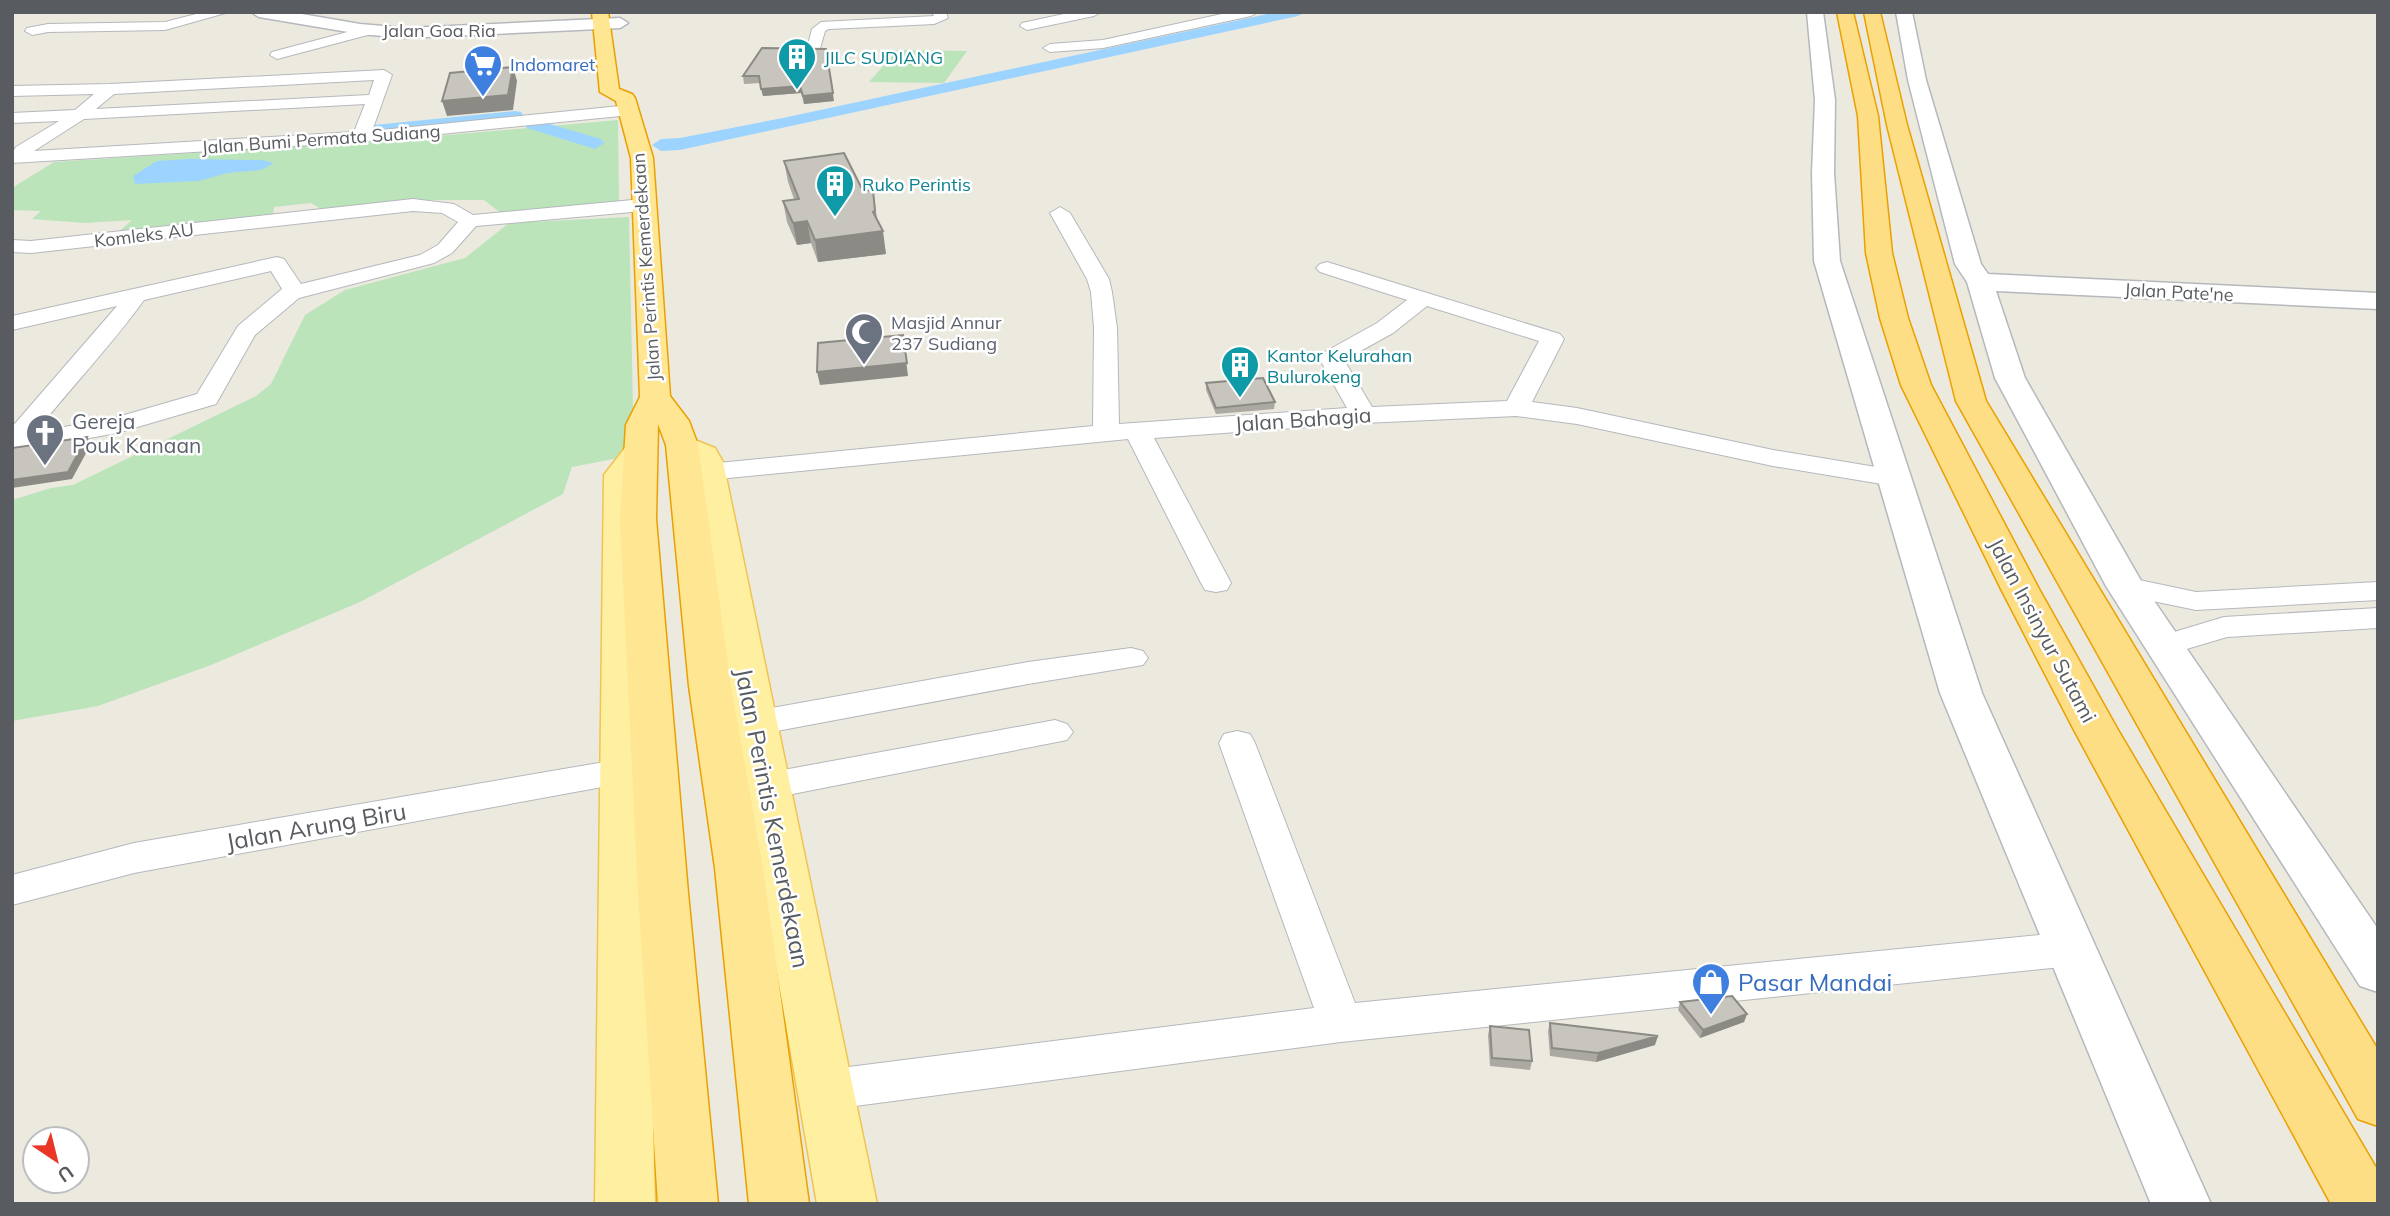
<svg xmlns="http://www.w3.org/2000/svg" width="2390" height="1216" font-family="Mulish,sans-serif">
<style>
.green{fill:#bbe4bb}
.water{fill:#9cd4ff}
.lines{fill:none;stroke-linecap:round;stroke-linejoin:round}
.canal{fill:#9cd4ff;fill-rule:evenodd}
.minor-casing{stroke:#b5b8bc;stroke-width:2}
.tertiary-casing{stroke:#b5b8bc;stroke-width:3}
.secondary-casing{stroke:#b5b9be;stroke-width:3}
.primary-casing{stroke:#f1c452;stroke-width:3}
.trunk-casing{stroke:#eba000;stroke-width:3}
.motorway-casing{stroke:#eba000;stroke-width:3}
.minor{fill:#fff;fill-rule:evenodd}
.tertiary{fill:#fff;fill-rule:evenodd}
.secondary{fill:#fff;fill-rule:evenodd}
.primary{fill:#ffefa1;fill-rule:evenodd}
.trunk{fill:#fee692;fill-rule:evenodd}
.motorway{fill:#fdde84;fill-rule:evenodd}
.wall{fill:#aca9a3}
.shaded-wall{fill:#8c8a85}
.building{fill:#c8c5be;stroke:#8c8a85;stroke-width:2}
.labels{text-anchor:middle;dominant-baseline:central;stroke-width:5;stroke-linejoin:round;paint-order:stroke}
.far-street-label{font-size:18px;fill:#585c60;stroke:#fff}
.far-culture-label{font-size:18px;fill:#0d838f;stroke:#fff;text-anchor:start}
.far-shop-label{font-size:18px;fill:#366cbe;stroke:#fff;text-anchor:start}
.far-worship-label{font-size:18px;fill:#5b616d;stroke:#fff;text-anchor:start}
.street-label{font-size:21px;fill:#585c60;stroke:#fff}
.worship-label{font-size:21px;fill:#5b616d;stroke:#fff;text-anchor:start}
.near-street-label{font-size:24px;fill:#585c60;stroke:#fff}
.near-shop-label{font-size:24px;fill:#366cbe;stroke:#fff;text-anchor:start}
</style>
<rect width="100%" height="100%" fill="#ece9df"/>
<path class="green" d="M 897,50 L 967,51 L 944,83 L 869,82 Z
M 618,120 L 619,202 L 502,214 L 484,200 L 406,200 L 323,210 L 311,203 L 274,207 L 273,218 L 112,238 L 132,220 L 85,223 L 32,219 L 41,211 L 12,210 L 12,188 L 54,162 L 380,141 Z
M 629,217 L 634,455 L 572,467 L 563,494 L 360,602 L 211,665 L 98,706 L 12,721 L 12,500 L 51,488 L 73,485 L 256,396 L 271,384 L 305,315 L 345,290 L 465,258 L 509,223 Z"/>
<path class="water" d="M 189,159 L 262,160 L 274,163 L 261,170 L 227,173 L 199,181 L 135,184 L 133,176 L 157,161 Z"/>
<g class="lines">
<path class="canal" d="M 1277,12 L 1305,12 L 1298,16 L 680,150 L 661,151 L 652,145 L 661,139 L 680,138 L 783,118 Z
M 515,111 L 521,112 L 524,116 L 521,120 L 374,135 L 365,130 L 374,125 Z
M 533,119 L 601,139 L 604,143 L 595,149 L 527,128 L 524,124 L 527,120 Z"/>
<defs>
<path id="minor" d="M 204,12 L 229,12 L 165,30 L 48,32 L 32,35 L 25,31 L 27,28 L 48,24 L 165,22 Z
M 932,12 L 946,12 L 948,18 L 934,24 L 829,29 L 825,31 L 819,52 L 809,52 L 807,49 L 812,29 L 821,22 L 934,16 Z
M 1073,12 L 1101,12 L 1094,16 L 1027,30 L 1020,26 L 1022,23 Z
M 1231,12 L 1258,12 L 1251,16 L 1103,48 L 1050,52 L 1043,48 L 1050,44 L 1103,40 Z
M 370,26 L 375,27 L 375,33 L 277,59 L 270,55 L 272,52 Z
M 384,70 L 392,75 L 372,131 L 630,105 L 638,110 L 630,115 L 361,142 L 12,163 L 12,153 L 16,147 L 59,121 L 12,123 L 12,113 L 75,110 L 94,94 L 12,96 L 12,86 L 110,84 ZM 374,80 L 369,95 L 96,109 L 114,94 ZM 365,104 L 354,132 L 34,151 L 84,119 Z
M 413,199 L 454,204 L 473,215 L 643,199 L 653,205 L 643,211 L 476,226 L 452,253 L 434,263 L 299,298 L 255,335 L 216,404 L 117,433 L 12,452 L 12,427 L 117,306 L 12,330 L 12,316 L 277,257 L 284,259 L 301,284 L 420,255 L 438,245 L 458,222 L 442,213 L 413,211 L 31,253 L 12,252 L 12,240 L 31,241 ZM 271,271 L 282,289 L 238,326 L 197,394 L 114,418 L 36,432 C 71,387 111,346 144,300 Z
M 1060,207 L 1070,213 L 1109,279 L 1112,292 L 1117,328 L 1119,424 L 1347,408 L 1319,358 L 1323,353 L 1377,323 L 1407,300 L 1320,272 L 1316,268 L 1320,264 L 1327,262 L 1560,334 L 1564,339 L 1532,402 L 1577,408 L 1773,450 L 1894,470 L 1904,472 L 1908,478 L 1904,484 L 1894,486 L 1773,466 L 1577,424 L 1516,416 L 1364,423 L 1154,438 L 1231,583 L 1227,590 L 1216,592 L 1205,590 L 1201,583 L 1128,439 L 708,480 L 698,478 L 694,472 L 698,466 L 708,464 L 1093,426 L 1094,328 L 1091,292 L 1087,279 L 1050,213 ZM 1427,306 L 1539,341 L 1507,401 L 1372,407 L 1344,360 L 1393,333 Z
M 2125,577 L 2196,592 L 2378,582 L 2378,600 L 2196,610 L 2114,593 L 2110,586 L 2114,579 Z
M 2378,608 L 2378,628 L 2227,637 L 2163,656 L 2151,653 L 2147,646 L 2151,639 L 2224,617 Z
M 1131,648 L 1143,651 L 1148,658 L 1143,665 L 1028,684 L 755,735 L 743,731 L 738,723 L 743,715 L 755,711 L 1028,662 Z
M 1055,720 L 1067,724 L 1073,732 L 1067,740 L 767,799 L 754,795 L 749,786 L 754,777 L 767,773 Z
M 1237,731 L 1250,734 L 1255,743 L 1355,1003 L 2070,932 L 2085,937 L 2091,949 L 2085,961 L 2070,966 L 1341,1042 L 825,1110 L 809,1104 L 802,1090 L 809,1076 L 825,1070 L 1314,1008 L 1219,743 L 1224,734 Z
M 622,759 L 635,763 L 640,772 L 635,781 L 134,873 L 12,905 L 12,875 L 134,843 Z"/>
<path id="tertiary" d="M 1807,12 L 1823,12 L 1835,100 L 1834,173 L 1840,261 L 1982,693 L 2211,1204 L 2151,1204 L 1940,693 L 1814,261 L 1812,173 L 1815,100 Z
M 1896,12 L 1912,12 L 1926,80 L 1981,264 L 1988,274 L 2378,293 L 2378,309 L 1996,291 L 2025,378 L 2144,586 L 2378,929 L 2378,992 L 2360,986 L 2106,586 L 1995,378 L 1967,282 L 1955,264 L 1908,80 Z"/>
<path id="secondary" d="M 251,12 L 290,12 L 360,24 L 406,28 L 620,18 L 628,23 L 620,28 L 406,38 L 360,34 L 259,17 Z"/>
<path id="primary" d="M 682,435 L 715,448 L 723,462 L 877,1204 L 817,1204 L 689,462 L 671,452 L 666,445 L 671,438 Z
M 640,441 L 652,444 L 656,451 L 638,476 L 655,1204 L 595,1204 L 604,475 L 628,444 Z"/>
<path id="trunk" d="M 592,12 L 608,12 L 619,89 L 632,94 L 635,98 L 653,158 L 670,396 L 689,421 L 698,445 L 731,686 L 763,868 L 809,1204 L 749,1204 L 715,868 L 689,686 L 666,445 L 658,424 L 656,519 L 688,893 L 718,1204 L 658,1204 L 638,893 L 620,519 L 626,425 L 640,397 L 631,158 L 616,101 L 600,92 Z"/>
<path id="motorway" d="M 1837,12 L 1853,12 L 1878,116 L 1892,253 L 1908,318 L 1931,385 L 2039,589 L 2118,730 L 2378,1171 L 2378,1204 L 2331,1204 L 2074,730 L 2001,589 L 1901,385 L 1880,318 L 1866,253 L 1858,116 Z
M 1864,12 L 1880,12 L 1907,125 L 1986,401 L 2378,1050 L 2378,1126 L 2358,1119 L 1956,401 L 1887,125 Z"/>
</defs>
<use href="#minor" class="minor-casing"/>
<use href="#tertiary" class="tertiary-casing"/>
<use href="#secondary" class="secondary-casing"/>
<use href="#primary" class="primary-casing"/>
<use href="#trunk" class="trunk-casing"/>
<use href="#motorway" class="motorway-casing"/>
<use href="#minor" class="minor"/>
<use href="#tertiary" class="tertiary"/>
<use href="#secondary" class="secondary"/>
<use href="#primary" class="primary"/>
<use href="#trunk" class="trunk"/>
<use href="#motorway" class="motorway"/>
</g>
<path class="wall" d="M 762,48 L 834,101 L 804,104 L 801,93 L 763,96 L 761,83 L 744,84 L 743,76 Z
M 784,161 L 863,191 L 873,190 L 877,218 L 886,254 L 818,262 L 811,243 L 797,245 L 787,222 L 783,201 L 794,199 L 788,182 Z
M 1206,383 L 1275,402 L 1274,409 L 1216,414 L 1206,390 Z
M 1680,1002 L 1747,1014 L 1744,1022 L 1700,1038 L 1678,1010 Z
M 1550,1023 L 1655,1045 L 1596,1062 L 1550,1056 L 1548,1031 Z
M 1490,1026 L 1532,1061 L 1530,1070 L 1490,1066 L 1488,1035 Z"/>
<path class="shaded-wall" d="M 826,49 L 834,101 L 804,104 L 803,96 Z
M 513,67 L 517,81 L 513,110 L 447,116 L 442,101 Z
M 800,86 L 801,93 L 763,96 L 761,89 Z
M 875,211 L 878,232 L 883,231 L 886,254 L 818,262 L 815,240 Z
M 807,221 L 811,243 L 797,245 L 793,223 Z
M 903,335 L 908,376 L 820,385 L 817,372 Z
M 87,437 L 91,444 L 72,479 L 12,488 L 12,480 Z
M 1747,1014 L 1744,1022 L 1700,1038 L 1703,1030 Z
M 1658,1036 L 1655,1045 L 1596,1062 L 1598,1053 Z"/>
<path class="building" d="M 762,48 L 826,49 L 833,93 L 803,96 L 800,86 L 761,89 L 759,76 L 743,76 Z
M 513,67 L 508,95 L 442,101 L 450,73 Z
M 844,153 L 863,191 L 873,190 L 875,211 L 873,212 L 883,231 L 815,240 L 807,221 L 793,223 L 783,201 L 799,199 L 784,161 Z
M 903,335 L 907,363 L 817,372 L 818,343 Z
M 1263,378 L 1275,402 L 1216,408 L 1206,383 Z
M 87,437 L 68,472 L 12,480 L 12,448 Z
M 1732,996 L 1747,1014 L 1703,1030 L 1680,1002 Z
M 1550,1023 L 1658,1036 L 1598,1053 L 1552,1048 Z
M 1490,1026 L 1529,1030 L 1532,1061 L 1492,1058 Z"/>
<defs>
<symbol id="building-pin" viewBox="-11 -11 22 30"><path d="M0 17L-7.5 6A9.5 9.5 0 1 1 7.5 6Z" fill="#0f9aa8" stroke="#fff"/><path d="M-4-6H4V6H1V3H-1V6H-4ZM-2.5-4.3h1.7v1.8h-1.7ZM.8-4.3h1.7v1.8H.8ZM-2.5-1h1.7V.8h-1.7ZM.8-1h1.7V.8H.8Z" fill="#fff"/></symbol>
<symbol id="supermarket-pin" viewBox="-11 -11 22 30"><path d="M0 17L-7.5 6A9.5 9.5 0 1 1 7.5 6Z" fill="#3f7fe0" stroke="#fff"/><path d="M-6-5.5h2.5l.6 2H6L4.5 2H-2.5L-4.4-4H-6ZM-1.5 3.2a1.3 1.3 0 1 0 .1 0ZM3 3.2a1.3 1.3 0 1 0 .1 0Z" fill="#fff"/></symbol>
<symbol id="mosque-pin" viewBox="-11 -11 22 30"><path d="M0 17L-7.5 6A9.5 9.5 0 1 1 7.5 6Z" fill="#6b7280" stroke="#fff"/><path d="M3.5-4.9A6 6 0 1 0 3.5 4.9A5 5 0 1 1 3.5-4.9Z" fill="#fff"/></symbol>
<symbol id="church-pin" viewBox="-11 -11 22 30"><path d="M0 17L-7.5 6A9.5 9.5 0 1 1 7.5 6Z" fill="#6b7280" stroke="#fff"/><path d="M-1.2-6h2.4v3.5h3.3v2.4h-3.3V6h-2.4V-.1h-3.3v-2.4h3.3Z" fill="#fff"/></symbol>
<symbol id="shop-pin" viewBox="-11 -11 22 30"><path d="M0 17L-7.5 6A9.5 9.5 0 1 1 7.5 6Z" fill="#3f7fe0" stroke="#fff"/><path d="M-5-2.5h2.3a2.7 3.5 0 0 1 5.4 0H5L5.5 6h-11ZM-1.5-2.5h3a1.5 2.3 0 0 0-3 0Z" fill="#fff"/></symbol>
</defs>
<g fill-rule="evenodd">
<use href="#building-pin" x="775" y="35" width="44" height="60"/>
<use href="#supermarket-pin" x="461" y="42" width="44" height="60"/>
<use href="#building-pin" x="813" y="162" width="44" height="60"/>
<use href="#mosque-pin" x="842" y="310" width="44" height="60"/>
<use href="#building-pin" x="1218" y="343" width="44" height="60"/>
<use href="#church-pin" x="23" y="411" width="44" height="60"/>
<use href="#shop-pin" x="1689" y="960" width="44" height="60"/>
</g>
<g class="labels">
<g class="far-street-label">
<text x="439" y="30">Jalan Goa Ria</text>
<text transform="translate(321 139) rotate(-4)">Jalan Bumi Permata Sudiang</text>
<text transform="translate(144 235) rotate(-7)">Komleks AU</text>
<text transform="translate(646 267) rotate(-94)">Jalan Perintis Kemerdekaan</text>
<text transform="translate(2179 292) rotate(3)">Jalan Pate'ne</text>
</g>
<g class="far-culture-label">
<text x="824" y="57">JILC SUDIANG</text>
<text x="862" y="184">Ruko Perintis</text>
<text x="1267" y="355">Kantor Kelurahan<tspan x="1267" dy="21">Bulurokeng</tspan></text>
</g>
<g class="far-shop-label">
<text x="510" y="64">Indomaret</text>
</g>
<g class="far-worship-label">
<text x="891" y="322">Masjid Annur<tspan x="891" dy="21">237 Sudiang</tspan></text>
</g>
<g class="street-label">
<text transform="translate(1303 419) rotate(-4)">Jalan Bahagia</text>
<text transform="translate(2043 630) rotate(62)">Jalan Insinyur Sutami</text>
</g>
<g class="worship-label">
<text x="72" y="421">Gereja<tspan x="72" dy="24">Pouk Kanaan</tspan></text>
</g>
<g class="near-street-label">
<text transform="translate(773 818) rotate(79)">Jalan Perintis Kemerdekaan</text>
<text transform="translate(316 826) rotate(-10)">Jalan Arung Biru</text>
</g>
<g class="near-shop-label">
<text x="1738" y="982">Pasar Mandai</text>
</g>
</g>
<rect width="2390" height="1216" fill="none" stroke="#585c60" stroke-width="28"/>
<g transform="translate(56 1160) rotate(145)"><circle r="33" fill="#ffffff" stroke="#bcbebf" stroke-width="2"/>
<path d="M0-5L12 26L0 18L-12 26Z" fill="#e93627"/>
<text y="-10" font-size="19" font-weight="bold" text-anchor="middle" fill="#585c60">U</text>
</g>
</svg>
